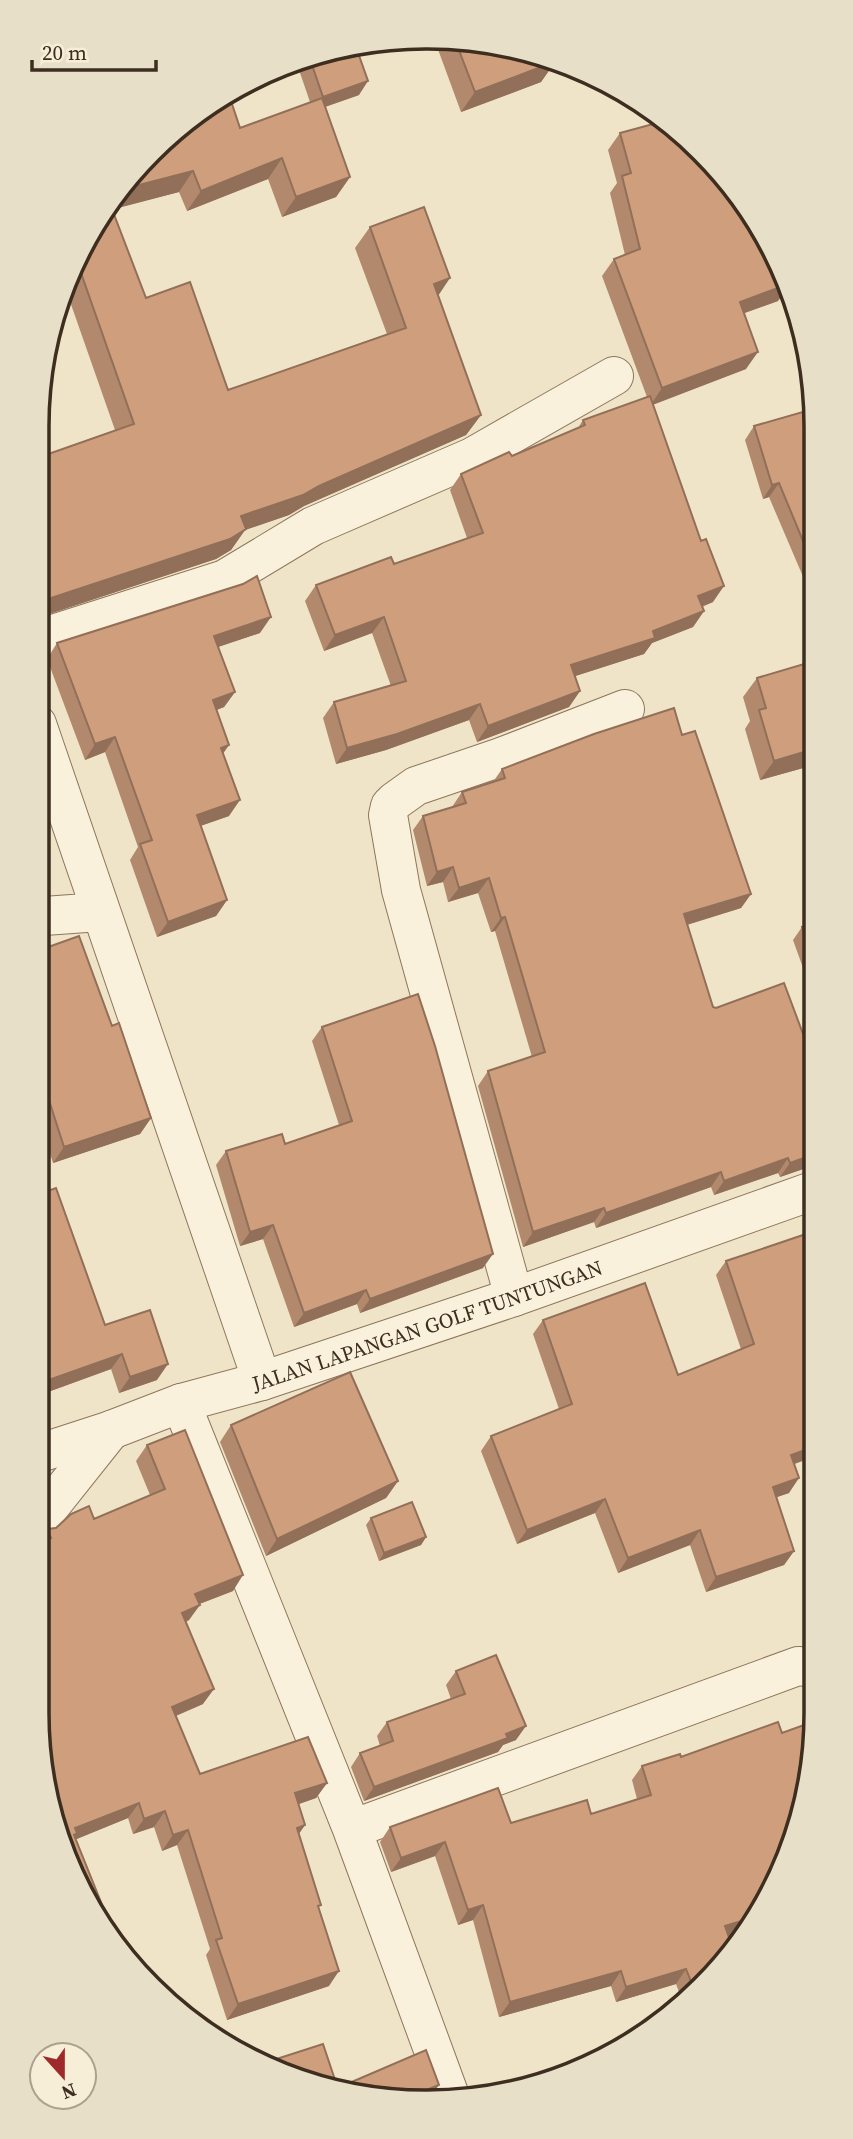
<svg xmlns="http://www.w3.org/2000/svg" width="853" height="2139" font-family="'Source Serif 4',serif">
<style>
.lines{fill:none;stroke-linecap:round;stroke-linejoin:round}
.minor-casing{stroke:#8d765c;stroke-width:40}
.tertiary-casing{stroke:#8d765c;stroke-width:40}
.minor{stroke:#faf1dc;stroke-width:38}
.tertiary{stroke:#faf1dc;stroke-width:38}
.wall{fill:#b2896c}
.shaded-wall{fill:#916f58}
.building{fill:#cf9f7d;stroke:#916f58;stroke-width:2}
.labels{text-anchor:middle;dominant-baseline:central;stroke-width:6;stroke-linejoin:round;paint-order:stroke}
.street-label{font-size:21px;fill:#3d2e20;stroke:#f7eed8}
.rim{fill:none;stroke:#3d2e20;stroke-width:3.5}
</style>
<rect width="100%" height="100%" fill="#f0e4c8"/>
<g class="lines">
<defs>
<path id="minor" d="M 37,639 L 225,579 L 313,526 L 472,457 L 614,376
M 37,724 L 262,1381
M 37,911 L 44,916 L 100,912
M 514,1297 L 401,890 L 388,815 L 390,806 L 395,801 L 416,786 L 501,757 L 625,709
M 181,1403 L 352,1829 L 450,2096
M 37,1523 L 111,1430
M 352,1829 L 798,1666 L 816,1668"/>
<g id="tertiary">
<path id="s1" d="M 37,1454 L 111,1430 L 181,1403 L 262,1381 L 514,1297 L 815,1190"/>
</g>
</defs>
<use href="#minor" class="minor-casing"/>
<use href="#tertiary" class="tertiary-casing"/>
<use href="#minor" class="minor"/>
<use href="#tertiary" class="tertiary"/>
</g>
<path class="wall" d="M 436,44 L 528,50 L 555,62 L 541,82 L 461,112 Z
M 356,47 L 359,95 L 325,107 L 350,177 L 336,197 L 282,217 L 268,179 L 187,211 L 179,192 L 112,209 L 146,298 L 228,390 L 387,334 L 355,248 L 370,227 L 438,296 L 481,415 L 466,435 L 304,506 L 289,515 L 245,530 L 231,550 L 216,559 L 37,618 L 37,458 L 115,430 L 67,293 L 118,189 L 240,128 L 310,102 L 298,67 Z
M 669,129 L 778,301 L 744,313 L 746,369 L 653,404 L 713,602 L 702,607 L 704,611 L 693,627 L 652,643 L 644,654 L 575,676 L 580,691 L 569,707 L 477,742 L 469,720 L 386,750 L 336,764 L 323,718 L 334,702 L 391,686 L 372,633 L 324,651 L 305,601 L 316,585 L 394,564 L 467,538 L 450,490 L 461,474 L 512,456 L 578,428 L 583,420 L 647,397 L 602,276 L 614,259 L 625,255 L 610,193 L 617,183 L 608,150 L 620,133 Z
M 813,409 L 813,592 L 810,593 L 769,497 L 763,499 L 745,440 L 754,426 Z
M 260,633 L 218,647 L 235,692 L 224,707 L 216,710 L 223,753 L 229,816 L 200,826 L 227,900 L 216,916 L 157,937 L 130,860 L 138,847 L 105,752 L 85,760 L 47,659 L 57,643 Z
M 757,678 L 814,765 L 760,780 L 745,729 L 750,721 L 743,697 Z
M 682,735 L 751,894 L 741,908 L 687,925 L 713,1007 L 815,1066 L 815,1165 L 780,1177 L 778,1173 L 714,1195 L 711,1187 L 596,1228 L 594,1222 L 523,1247 L 478,1086 L 488,1071 L 532,1057 L 495,931 L 491,932 L 478,893 L 448,902 L 443,882 L 427,886 L 413,830 L 423,816 L 452,807 L 462,792 L 493,782 L 502,769 Z
M 814,923 L 814,976 L 807,979 L 793,940 L 802,927 Z
M 37,951 L 112,1026 L 151,1118 L 140,1134 L 53,1163 L 37,1113 Z
M 322,1027 L 483,1268 L 360,1313 L 357,1304 L 294,1327 L 263,1239 L 240,1246 L 216,1165 L 226,1151 L 285,1144 L 339,1125 L 312,1041 Z
M 37,1195 L 105,1325 L 157,1380 L 119,1393 L 111,1369 L 37,1396 Z
M 726,1261 L 794,1464 L 789,1493 L 776,1497 L 794,1551 L 784,1565 L 706,1592 L 690,1545 L 618,1573 L 595,1513 L 517,1544 L 481,1451 L 491,1436 L 559,1409 L 533,1334 L 543,1320 L 678,1375 L 741,1349 L 716,1275 Z
M 231,1425 L 398,1481 L 386,1498 L 266,1556 L 220,1442 Z
M 147,1445 L 233,1591 L 199,1604 L 189,1620 L 186,1622 L 203,1704 L 176,1716 L 200,1774 L 327,1783 L 316,1798 L 298,1804 L 305,1825 L 299,1834 L 319,1908 L 329,1986 L 227,2020 L 206,1955 L 210,1949 L 177,1845 L 162,1851 L 154,1827 L 133,1834 L 128,1818 L 76,1839 L 111,1927 L 58,1838 L 37,1544 L 47,1529 L 94,1519 L 150,1495 L 136,1461 Z
M 371,1518 L 426,1537 L 421,1545 L 379,1561 L 366,1525 Z
M 456,1671 L 516,1740 L 503,1745 L 498,1752 L 364,1801 L 351,1767 L 360,1753 L 380,1746 L 377,1736 L 387,1722 L 451,1699 L 446,1685 Z
M 681,1757 L 803,1814 L 745,1931 L 729,1936 L 734,1952 L 682,2000 L 676,1984 L 616,2002 L 611,1986 L 499,2017 L 473,1920 L 458,1925 L 435,1856 L 391,1872 L 380,1842 L 390,1827 L 511,1823 L 591,1814 L 637,1799 L 632,1780 L 642,1766 Z"/>
<path class="shaded-wall" d="M 555,62 L 541,82 L 461,112 L 475,92 Z
M 368,81 L 359,95 L 313,111 L 323,97 Z
M 282,158 L 268,179 L 187,211 L 201,191 Z
M 193,171 L 179,192 L 107,211 L 116,191 Z
M 350,177 L 336,197 L 282,217 L 296,197 Z
M 81,273 L 67,293 L 66,293 L 75,275 Z
M 450,278 L 436,299 L 434,284 Z
M 786,285 L 787,289 L 778,301 L 728,319 L 740,302 Z
M 758,352 L 746,369 L 650,406 L 662,388 Z
M 481,415 L 466,435 L 304,506 L 289,515 L 245,530 L 231,550 L 216,559 L 37,618 L 37,604 L 39,602 L 241,516 L 319,486 Z
M 779,483 L 769,497 L 763,499 L 772,485 Z
M 724,586 L 713,602 L 687,612 L 698,596 Z
M 704,611 L 693,627 L 652,643 L 644,654 L 560,681 L 571,665 L 653,631 Z
M 271,617 L 260,633 L 203,652 L 214,636 Z
M 384,617 L 372,633 L 324,651 L 335,635 Z
M 580,691 L 569,707 L 477,742 L 488,726 Z
M 235,692 L 224,707 L 202,716 L 213,700 Z
M 480,704 L 469,720 L 386,750 L 336,764 L 347,748 Z
M 115,737 L 105,752 L 85,760 L 95,744 Z
M 229,745 L 218,761 L 221,748 Z
M 814,749 L 814,765 L 760,780 L 774,761 Z
M 240,800 L 229,816 L 186,831 L 197,815 Z
M 453,867 L 443,882 L 427,886 L 437,872 Z
M 489,878 L 478,893 L 448,902 L 459,888 Z
M 751,894 L 741,908 L 673,929 L 684,914 Z
M 227,900 L 216,916 L 157,937 L 168,922 Z
M 505,917 L 495,931 L 491,932 L 501,918 Z
M 814,969 L 814,976 L 807,979 Z
M 151,1118 L 140,1134 L 53,1163 L 64,1147 Z
M 815,1154 L 815,1165 L 780,1177 L 790,1163 Z
M 788,1158 L 778,1173 L 714,1195 L 724,1181 Z
M 721,1172 L 711,1187 L 596,1228 L 606,1213 Z
M 604,1208 L 594,1222 L 523,1247 L 533,1232 Z
M 273,1225 L 263,1239 L 240,1246 L 250,1232 Z
M 493,1254 L 483,1268 L 360,1313 L 370,1299 Z
M 366,1290 L 357,1304 L 294,1327 L 304,1313 Z
M 122,1354 L 111,1369 L 37,1396 L 37,1385 Z
M 168,1364 L 157,1380 L 119,1393 L 130,1377 Z
M 816,1446 L 816,1456 L 781,1469 L 791,1455 Z
M 799,1478 L 789,1493 L 763,1502 L 773,1487 Z
M 398,1481 L 386,1498 L 266,1556 L 277,1539 Z
M 605,1499 L 595,1513 L 517,1544 L 527,1530 Z
M 700,1530 L 690,1545 L 618,1573 L 628,1558 Z
M 426,1537 L 421,1545 L 379,1561 L 384,1553 Z
M 794,1551 L 784,1565 L 706,1592 L 716,1577 Z
M 243,1575 L 233,1591 L 184,1610 L 195,1594 Z
M 200,1605 L 189,1620 L 171,1628 L 182,1613 Z
M 214,1689 L 203,1704 L 161,1722 L 172,1707 Z
M 526,1726 L 516,1740 L 503,1745 L 498,1752 L 364,1801 L 374,1787 Z
M 327,1783 L 316,1798 L 285,1809 L 295,1793 Z
M 139,1803 L 128,1818 L 72,1841 L 75,1828 Z
M 165,1811 L 154,1827 L 133,1834 L 144,1819 Z
M 305,1825 L 294,1840 L 297,1828 Z
M 188,1830 L 177,1845 L 162,1851 L 173,1835 Z
M 445,1842 L 435,1856 L 391,1872 L 401,1858 Z
M 483,1905 L 473,1920 L 458,1925 L 468,1910 Z
M 752,1918 L 745,1931 L 715,1941 L 725,1926 Z
M 686,1969 L 676,1984 L 616,2002 L 626,1987 Z
M 339,1971 L 329,1986 L 227,2020 L 238,2004 Z
M 621,1971 L 611,1986 L 499,2017 L 510,2002 Z
M 439,2085 L 430,2097 L 406,2098 Z"/>
<path class="building" d="M 457,45 L 528,50 L 554,62 L 475,92 Z
M 356,47 L 368,81 L 323,97 L 311,62 Z
M 228,92 L 240,128 L 322,98 L 350,177 L 296,197 L 282,158 L 201,191 L 193,171 L 116,191 L 118,189 Z
M 664,121 L 668,125 L 669,129 L 672,128 L 719,169 L 776,254 L 786,285 L 740,302 L 758,352 L 662,388 L 614,259 L 640,249 L 622,176 L 631,173 L 620,133 Z
M 110,204 L 146,298 L 190,282 L 228,390 L 406,328 L 370,227 L 424,207 L 450,278 L 434,284 L 481,415 L 319,486 L 303,495 L 241,516 L 246,529 L 230,539 L 39,602 L 37,596 L 37,458 L 134,424 L 81,273 L 75,275 Z
M 650,396 L 701,541 L 706,539 L 724,586 L 698,596 L 704,611 L 653,631 L 655,638 L 571,665 L 580,691 L 488,726 L 480,704 L 397,734 L 347,748 L 334,702 L 406,681 L 384,617 L 335,635 L 316,585 L 391,557 L 394,564 L 483,533 L 461,474 L 509,452 L 512,456 L 585,425 L 583,420 Z
M 813,409 L 813,565 L 779,483 L 772,485 L 754,426 Z
M 257,576 L 271,617 L 214,636 L 235,692 L 213,700 L 229,745 L 221,748 L 240,800 L 197,815 L 227,900 L 168,922 L 140,844 L 152,840 L 115,737 L 95,744 L 57,643 L 243,584 Z
M 814,661 L 814,749 L 774,761 L 759,710 L 766,708 L 757,678 Z
M 674,708 L 682,735 L 695,731 L 751,894 L 684,914 L 713,1007 L 716,1008 L 784,983 L 815,1066 L 815,1154 L 790,1163 L 788,1158 L 724,1181 L 721,1172 L 606,1213 L 604,1208 L 533,1232 L 488,1071 L 545,1052 L 505,917 L 501,918 L 489,878 L 459,888 L 453,867 L 437,872 L 423,816 L 466,803 L 462,792 L 505,778 L 502,769 L 594,734 Z
M 814,923 L 814,961 L 802,927 Z
M 79,936 L 112,1026 L 119,1023 L 151,1118 L 64,1147 L 37,1063 L 37,951 Z
M 418,994 L 435,1046 L 493,1254 L 370,1299 L 366,1290 L 304,1313 L 273,1225 L 250,1232 L 226,1151 L 282,1134 L 285,1144 L 352,1121 L 322,1027 Z
M 56,1188 L 105,1325 L 150,1310 L 168,1364 L 130,1377 L 122,1354 L 37,1384 L 39,1389 L 37,1390 L 37,1195 Z
M 815,1231 L 816,1446 L 791,1455 L 799,1478 L 773,1487 L 794,1551 L 716,1577 L 700,1530 L 628,1558 L 605,1499 L 527,1530 L 491,1436 L 572,1404 L 543,1320 L 645,1283 L 678,1375 L 754,1344 L 726,1261 Z
M 350,1372 L 398,1481 L 277,1539 L 231,1425 Z
M 185,1430 L 243,1575 L 195,1594 L 200,1605 L 182,1613 L 214,1689 L 172,1707 L 200,1774 L 308,1737 L 327,1783 L 295,1793 L 305,1825 L 297,1828 L 321,1905 L 318,1906 L 339,1971 L 238,2004 L 216,1940 L 222,1938 L 188,1830 L 173,1835 L 165,1811 L 144,1819 L 139,1803 L 75,1828 L 77,1833 L 74,1835 L 111,1927 L 115,1925 L 132,1968 L 58,1838 L 37,1712 L 37,1544 L 51,1538 L 47,1529 L 56,1528 L 71,1514 L 89,1506 L 94,1519 L 165,1489 L 147,1445 Z
M 412,1502 L 426,1537 L 384,1553 L 371,1518 Z
M 496,1655 L 526,1726 L 506,1734 L 508,1738 L 374,1787 L 360,1753 L 393,1741 L 387,1722 L 465,1694 L 456,1671 Z
M 815,1721 L 803,1814 L 752,1918 L 725,1926 L 734,1952 L 694,1989 L 686,1969 L 626,1987 L 621,1971 L 510,2002 L 483,1905 L 468,1910 L 445,1842 L 401,1858 L 390,1827 L 498,1788 L 511,1823 L 587,1800 L 591,1814 L 651,1795 L 642,1766 L 680,1754 L 681,1757 L 778,1722 L 782,1733 Z
M 323,2044 L 337,2086 L 267,2062 Z
M 426,2050 L 439,2085 L 406,2098 L 375,2099 L 340,2087 Z"/>
<g class="labels">
<g class="street-label">
<text stroke="none"><textPath href="#s1" startOffset="411">JALAN LAPANGAN GOLF TUNTUNGAN</textPath></text>
</g>
</g>
<path d="M0 0H853V2139H0ZM426 49H427A377 377 0 0 1 804 426V1713A377 377 0 0 1 427 2090H426A377 377 0 0 1 49 1713V426A377 377 0 0 1 426 49Z" fill="#e8dfc9" fill-rule="evenodd"/>
<path class="rim" d="M426 49H427A377 377 0 0 1 804 426V1713A377 377 0 0 1 427 2090H426A377 377 0 0 1 49 1713V426A377 377 0 0 1 426 49Z"/>
<g transform="translate(63 2076) rotate(159)"><circle r="33" fill="#f7eed8" stroke="#ada18e" stroke-width="2"/>
<path d="M0-5L12 26L0 18L-12 26Z" fill="#9e2a2b"/>
<text y="-10" font-size="19" font-weight="bold" text-anchor="middle" fill="#3d2e20">N</text>
</g>
<path d="M32 60v10h124v-10" fill="none" stroke="#3d2e20" stroke-width="3.5"/>
<text x="42" y="60" font-size="21" fill="#3d2e20" stroke="#f7eed8" stroke-width="5" paint-order="stroke">20 m</text>
</svg>
